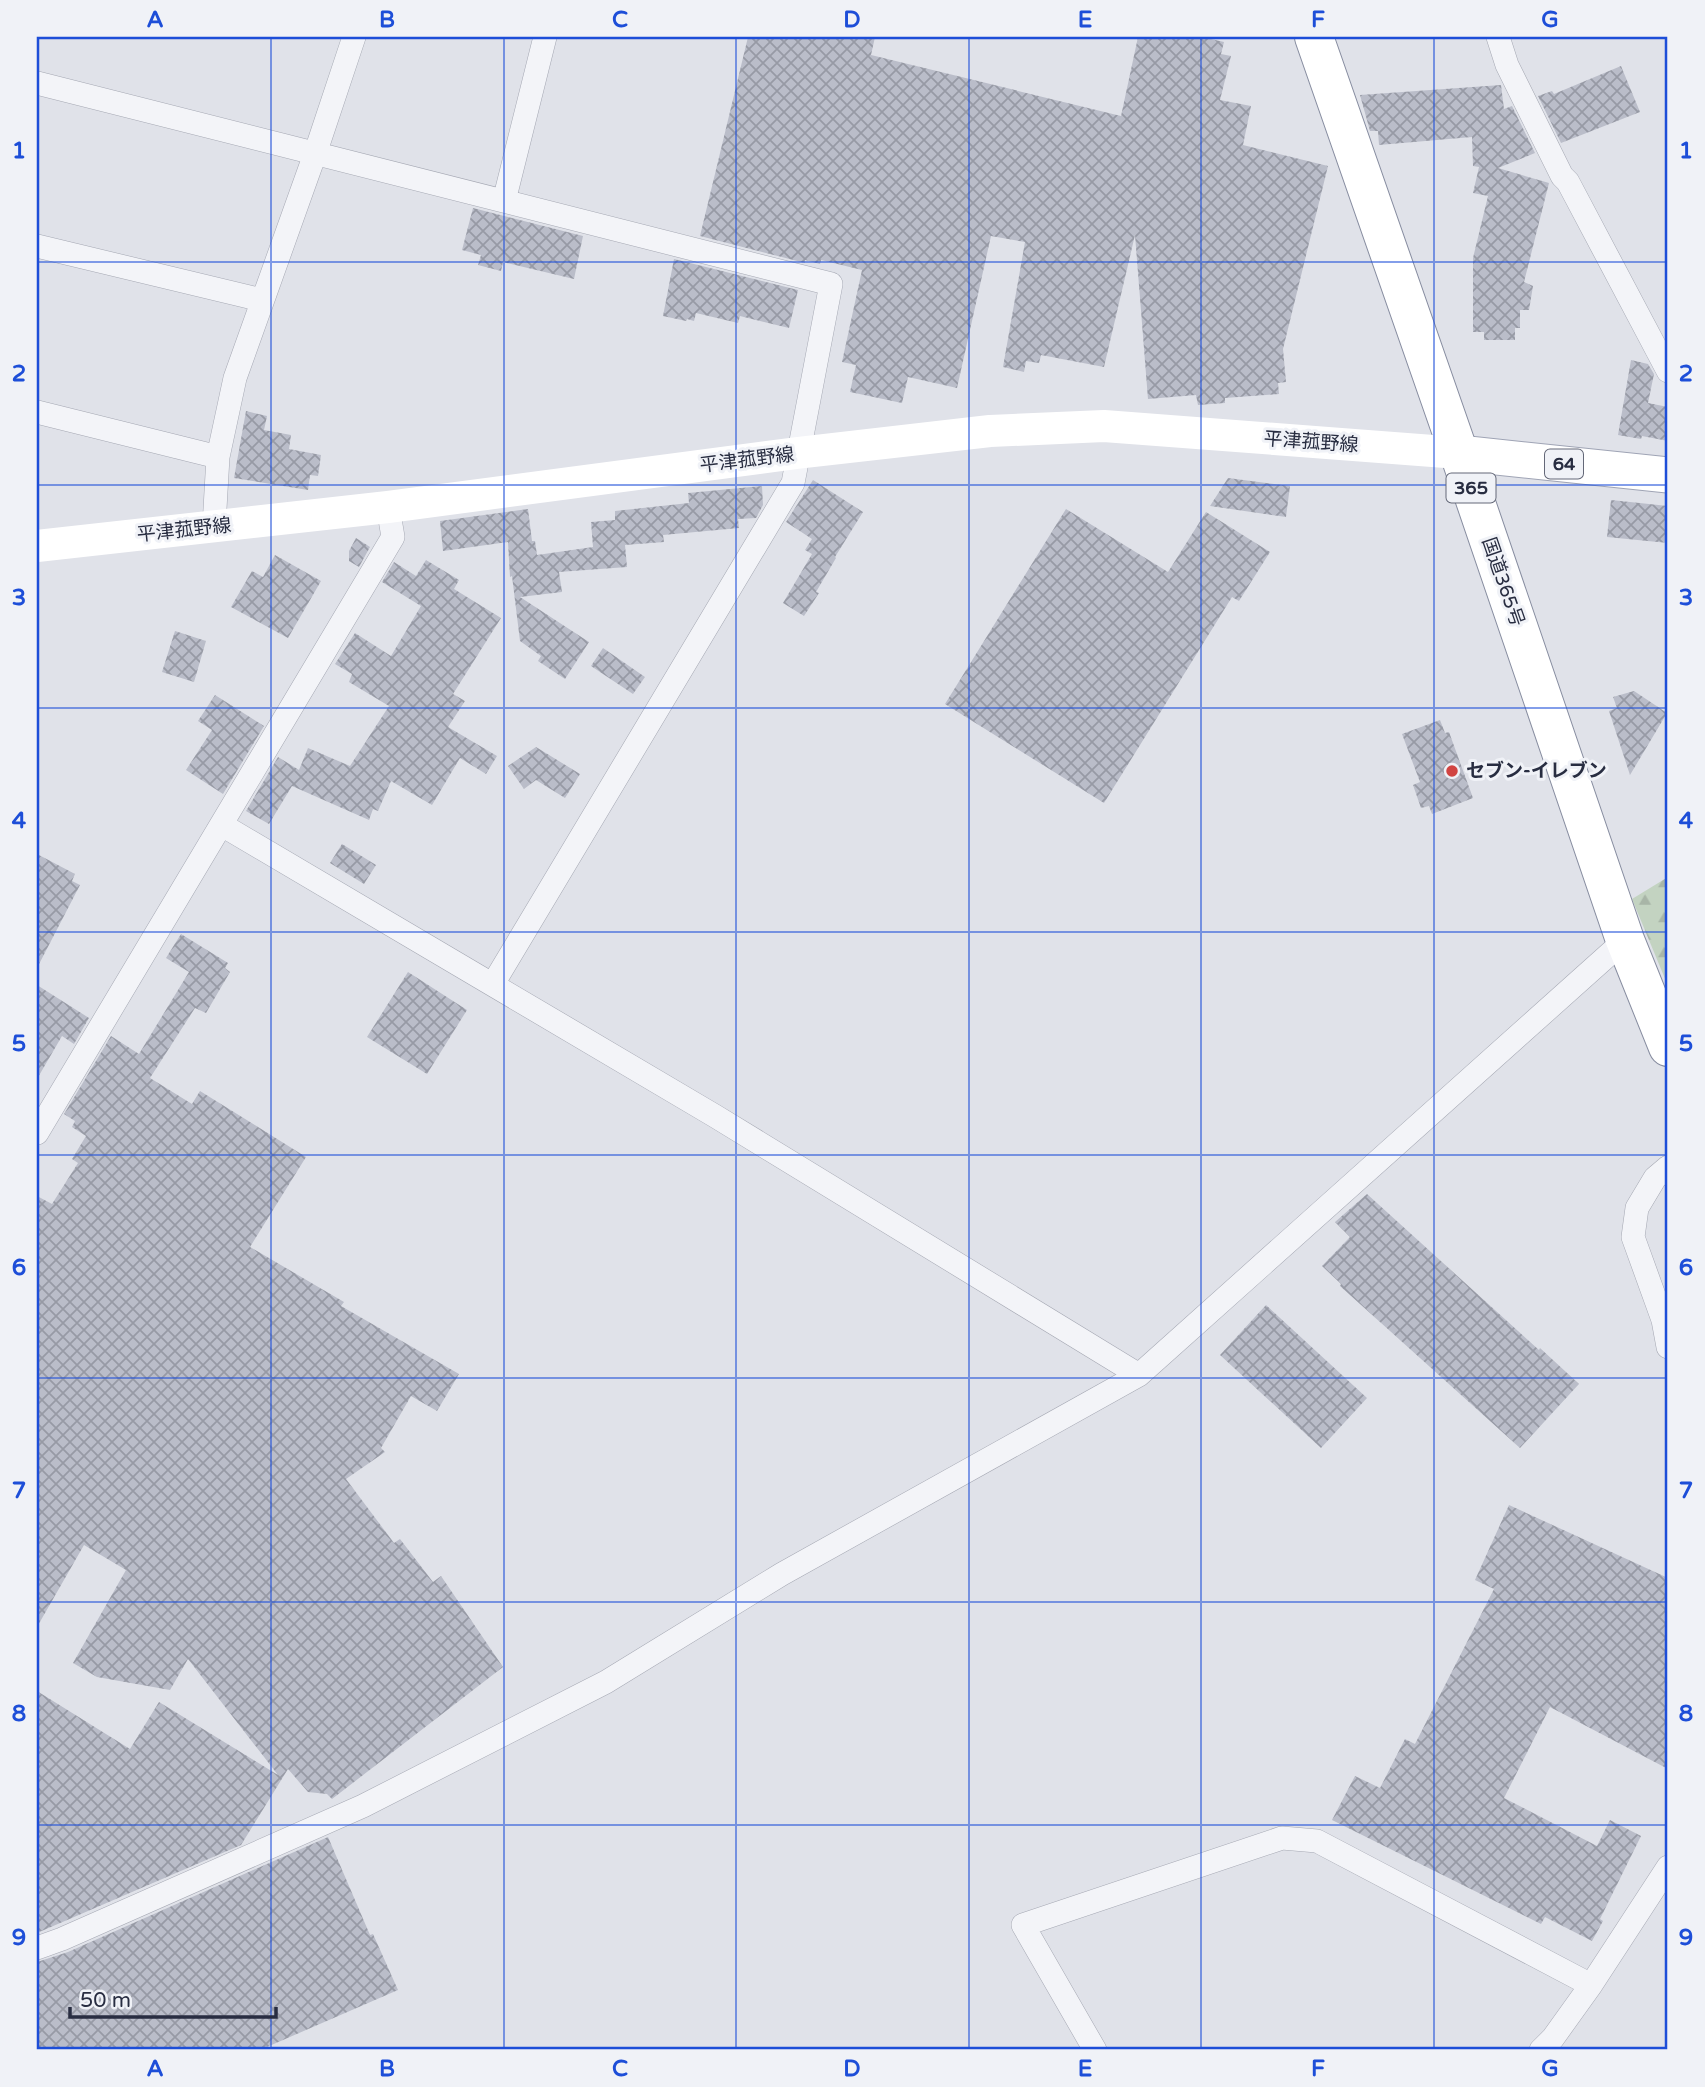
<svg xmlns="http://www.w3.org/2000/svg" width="1705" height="2087" font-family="'Varela Round','Noto Sans JP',sans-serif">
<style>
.forest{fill:url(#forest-firs)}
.building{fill:url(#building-cross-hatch)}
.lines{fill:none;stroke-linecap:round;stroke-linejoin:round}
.street-casing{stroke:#a5a8b3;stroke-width:24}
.primary-casing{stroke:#9fa4b5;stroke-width:37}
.highway-casing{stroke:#878da0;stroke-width:40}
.street{stroke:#f3f4f8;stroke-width:23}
.secondary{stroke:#fff;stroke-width:32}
.primary{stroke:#fff;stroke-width:35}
.highway{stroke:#fff;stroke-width:38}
.grid{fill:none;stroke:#1d4ed8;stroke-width:2;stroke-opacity:0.55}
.poi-dot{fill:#d14442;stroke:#f0f2f7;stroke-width:2.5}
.labels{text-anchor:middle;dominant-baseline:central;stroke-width:6;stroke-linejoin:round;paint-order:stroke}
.shield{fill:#f0f2f7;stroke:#646878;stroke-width:2}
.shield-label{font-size:18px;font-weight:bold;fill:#282d41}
.street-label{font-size:19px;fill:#282d41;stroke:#f0f2f7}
.poi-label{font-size:19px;font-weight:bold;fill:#282d41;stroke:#f0f2f7;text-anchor:start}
.neatline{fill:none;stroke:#1d4ed8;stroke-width:2.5}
.grid-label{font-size:23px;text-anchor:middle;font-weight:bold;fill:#1d4ed8}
</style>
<defs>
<pattern id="forest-firs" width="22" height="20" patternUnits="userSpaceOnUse" patternTransform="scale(1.75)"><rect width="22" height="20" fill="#c3d3c1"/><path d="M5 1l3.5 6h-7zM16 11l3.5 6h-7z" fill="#a8b5a7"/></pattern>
<pattern id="building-cross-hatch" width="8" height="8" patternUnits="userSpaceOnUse" patternTransform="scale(1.75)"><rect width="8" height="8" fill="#babdc9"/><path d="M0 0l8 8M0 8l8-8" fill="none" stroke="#979aa5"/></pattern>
</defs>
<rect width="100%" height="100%" fill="#e0e2e9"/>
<path class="forest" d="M 1668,877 L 1668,986 L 1632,899 Z"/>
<path class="building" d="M 748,37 L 875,37 L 871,55 L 1121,116 L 1138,37 L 1210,37 L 1211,39 L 1224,42 L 1221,54 L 1231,56 L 1220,100 L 1251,106 L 1243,145 L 1328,166 L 1283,349 L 1286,382 L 1278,383 L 1279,394 L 1225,398 L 1225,403 L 1198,405 L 1196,395 L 1148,399 L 1135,235 L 1104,367 L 1041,355 L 1039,363 L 1026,361 L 1024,372 L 1003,367 L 1025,242 L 991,236 L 957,388 L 908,377 L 902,403 L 850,392 L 856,365 L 842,362 L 862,270 L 821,260 L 820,264 L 805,260 L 805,263 L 700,236 Z
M 1621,66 L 1640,112 L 1561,143 L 1538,96 L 1552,91 L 1554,94 Z
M 1501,85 L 1504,109 L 1512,106 L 1535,153 L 1498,168 L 1549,183 L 1524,282 L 1533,286 L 1529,310 L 1520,310 L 1520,328 L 1515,328 L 1515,340 L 1484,340 L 1484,332 L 1473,332 L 1473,258 L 1488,196 L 1473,193 L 1479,167 L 1473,166 L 1472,137 L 1379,145 L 1378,131 L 1370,131 L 1360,95 Z
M 473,208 L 583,236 L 574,279 L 503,262 L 501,271 L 478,265 L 481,255 L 462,250 Z
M 674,259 L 798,290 L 789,328 L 740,316 L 738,323 L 696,313 L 694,321 L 687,319 L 686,321 L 663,316 Z
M 1631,360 L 1648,364 L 1654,374 L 1648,403 L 1668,407 L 1668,441 L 1642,436 L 1641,439 L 1618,435 Z
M 246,411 L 267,416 L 264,430 L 291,435 L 289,449 L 321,455 L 318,476 L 310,475 L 308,490 L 234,478 Z
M 1228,478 L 1290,486 L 1286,517 L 1210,506 Z
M 813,480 L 863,512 L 835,557 L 836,558 L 816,592 L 819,593 L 804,616 L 783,603 L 812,554 L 805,550 L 812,539 L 786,522 Z
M 762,486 L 763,505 L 756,518 L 738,519 L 739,528 L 663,535 L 664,542 L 625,545 L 627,567 L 559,572 L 562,592 L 520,597 L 589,642 L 565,679 L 538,661 L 541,656 L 520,641 L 512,576 L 510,577 L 508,542 L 443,551 L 440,521 L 528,509 L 532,541 L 535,541 L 537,555 L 593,547 L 591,522 L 615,520 L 615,511 L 689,503 L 688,493 Z
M 1611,500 L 1668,506 L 1668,543 L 1607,537 Z
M 1066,509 L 1168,572 L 1206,512 L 1270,552 L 1239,601 L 1232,597 L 1104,803 L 945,704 Z
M 356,538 L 370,547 L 359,567 L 349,561 L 349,551 Z
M 275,555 L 321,581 L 288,638 L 231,607 L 252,571 L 263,577 Z
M 426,560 L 459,580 L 454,589 L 501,618 L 453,694 L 465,701 L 448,727 L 497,756 L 486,774 L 460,758 L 432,805 L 391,781 L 378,811 L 373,809 L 369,820 L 292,786 L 269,824 L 246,811 L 278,757 L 299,770 L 308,748 L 350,766 L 389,706 L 349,682 L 352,674 L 335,664 L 355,633 L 391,656 L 421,606 L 382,582 L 394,562 L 416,576 Z
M 175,631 L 206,641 L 194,682 L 162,672 Z
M 603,648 L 645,677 L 633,694 L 591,666 Z
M 1634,691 L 1667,713 L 1630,775 L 1609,711 L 1617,708 L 1613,697 Z
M 215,695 L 264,726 L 223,794 L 186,770 L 212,730 L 198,721 Z
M 1440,720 L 1445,733 L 1449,732 L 1473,798 L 1432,814 L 1429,806 L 1421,808 L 1413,785 L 1420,782 L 1402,734 Z
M 536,747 L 580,774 L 565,798 L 536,780 L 524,789 L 508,766 Z
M 342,844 L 376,865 L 364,884 L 330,863 Z
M 37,854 L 75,874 L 72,881 L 80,885 L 37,968 Z
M 181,934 L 228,963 L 225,968 L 230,972 L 206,1013 L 195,1008 L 150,1078 L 192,1104 L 200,1091 L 306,1157 L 250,1247 L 344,1302 L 341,1306 L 459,1374 L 437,1411 L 411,1396 L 381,1448 L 385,1452 L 346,1479 L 394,1543 L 400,1539 L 433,1582 L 441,1576 L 503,1667 L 332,1799 L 327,1794 L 308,1792 L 288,1769 L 241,1845 L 37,1933 L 37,1691 L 130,1749 L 159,1702 L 278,1775 L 188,1659 L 170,1690 L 97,1677 L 73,1663 L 126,1570 L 84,1545 L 37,1627 L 37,1196 L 52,1204 L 78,1163 L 72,1159 L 86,1136 L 72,1127 L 75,1121 L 64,1114 L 111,1036 L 139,1054 L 189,972 L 166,958 Z
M 408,972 L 467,1010 L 427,1074 L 367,1037 Z
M 37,985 L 89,1018 L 74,1044 L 62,1036 L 37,1079 Z
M 1367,1194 L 1539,1350 L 1540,1348 L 1579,1384 L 1520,1448 L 1340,1286 L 1341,1284 L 1322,1266 L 1350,1237 L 1335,1222 Z
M 1266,1305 L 1367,1398 L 1321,1448 L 1220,1355 Z
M 1509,1505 L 1668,1578 L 1668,1769 L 1550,1707 L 1504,1798 L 1597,1846 L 1610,1820 L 1641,1836 L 1600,1919 L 1603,1921 L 1592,1941 L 1545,1917 L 1541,1924 L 1332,1820 L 1355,1776 L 1380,1788 L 1405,1739 L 1415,1744 L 1494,1589 L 1475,1580 Z
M 328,1837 L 370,1935 L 373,1934 L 398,1990 L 260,2050 L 37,2050 L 37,1962 L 68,1952 Z"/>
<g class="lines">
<defs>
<path id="street" d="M 1498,37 L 1507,65 L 1562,176 L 1568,182 L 1668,371
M 37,83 L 831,284 L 793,483 L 493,984
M 504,201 L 545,37
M 37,246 L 262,300
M 37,412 L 218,457
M 214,526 L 218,457 L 235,378 L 315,154 L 354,37
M 222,825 L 715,1116 L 1139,1375
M 37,1133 L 393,537 L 388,507
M 1668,1167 L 1655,1178 L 1637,1208 L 1633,1237 L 1663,1320 L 1668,1347
M 37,1948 L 62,1939 L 363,1806 L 606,1682 L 782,1574 L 1139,1375 L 1625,940
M 1095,2050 L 1023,1925 L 1282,1838 L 1317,1841 L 1591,1985
M 1541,2050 L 1553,2038 L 1591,1985 L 1668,1867"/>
<path id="primary" d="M 1459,453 L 1668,475"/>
<path id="highway" d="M 1314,37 L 1459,453 L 1625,940 L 1668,1047"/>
</defs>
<use href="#street" class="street-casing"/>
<use href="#primary" class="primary-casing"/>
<use href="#highway" class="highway-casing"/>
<use href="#street" class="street"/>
<path class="secondary" d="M 37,546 L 388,507 L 797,453 L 990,431 L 1104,426 L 1459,453"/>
<use href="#primary" class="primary"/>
<use href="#highway" class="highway"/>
</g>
<path class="grid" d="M 271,37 L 271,2050M 504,37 L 504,2050M 736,37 L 736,2050M 969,37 L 969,2050M 1201,37 L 1201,2050M 1434,37 L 1434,2050M 37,262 L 1668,262M 37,485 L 1668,485M 37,708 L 1668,708M 37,932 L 1668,932M 37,1155 L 1668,1155M 37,1378 L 1668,1378M 37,1602 L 1668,1602M 37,1825 L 1668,1825"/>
<circle class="poi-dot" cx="1452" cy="771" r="7"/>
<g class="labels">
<g class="shield">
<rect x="1545" y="449.5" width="38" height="29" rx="5"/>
<rect x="1446.5" y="473.5" width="49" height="29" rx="5"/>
</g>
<g class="shield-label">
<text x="1564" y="464">64</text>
<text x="1471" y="488">365</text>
</g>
<g class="street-label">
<text transform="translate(1311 442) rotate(4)">平津菰野線</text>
<text transform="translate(747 460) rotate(-7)">平津菰野線</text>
<text transform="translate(184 530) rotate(-6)">平津菰野線</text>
<text transform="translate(1503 582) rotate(71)">国道365号</text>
</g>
<g class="poi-label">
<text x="1466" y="771">セブン-イレブン</text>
</g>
</g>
<rect width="1705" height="2087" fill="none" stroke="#f0f2f7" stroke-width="77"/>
<path d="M70 2007v10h206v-10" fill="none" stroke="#282d41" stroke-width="3.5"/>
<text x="80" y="2007" font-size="21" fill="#282d41" stroke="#f0f2f7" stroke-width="5" paint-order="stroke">50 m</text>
<rect x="38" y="38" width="1628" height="2010" class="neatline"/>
<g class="grid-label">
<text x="155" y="27">A</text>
<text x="387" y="27">B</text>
<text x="620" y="27">C</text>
<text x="852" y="27">D</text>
<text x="1085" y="27">E</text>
<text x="1318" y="27">F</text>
<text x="1550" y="27">G</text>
<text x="19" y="158">1</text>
<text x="1686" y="158">1</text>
<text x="19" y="381">2</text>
<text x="1686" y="381">2</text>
<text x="19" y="605">3</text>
<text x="1686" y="605">3</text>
<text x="19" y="828">4</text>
<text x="1686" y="828">4</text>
<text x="19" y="1051">5</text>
<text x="1686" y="1051">5</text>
<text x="19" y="1275">6</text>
<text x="1686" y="1275">6</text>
<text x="19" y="1498">7</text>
<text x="1686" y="1498">7</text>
<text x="19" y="1721">8</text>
<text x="1686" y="1721">8</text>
<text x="19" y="1945">9</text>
<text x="1686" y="1945">9</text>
<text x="155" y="2076">A</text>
<text x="387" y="2076">B</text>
<text x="620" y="2076">C</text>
<text x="852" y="2076">D</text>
<text x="1085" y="2076">E</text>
<text x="1318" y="2076">F</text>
<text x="1550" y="2076">G</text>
</g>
</svg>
